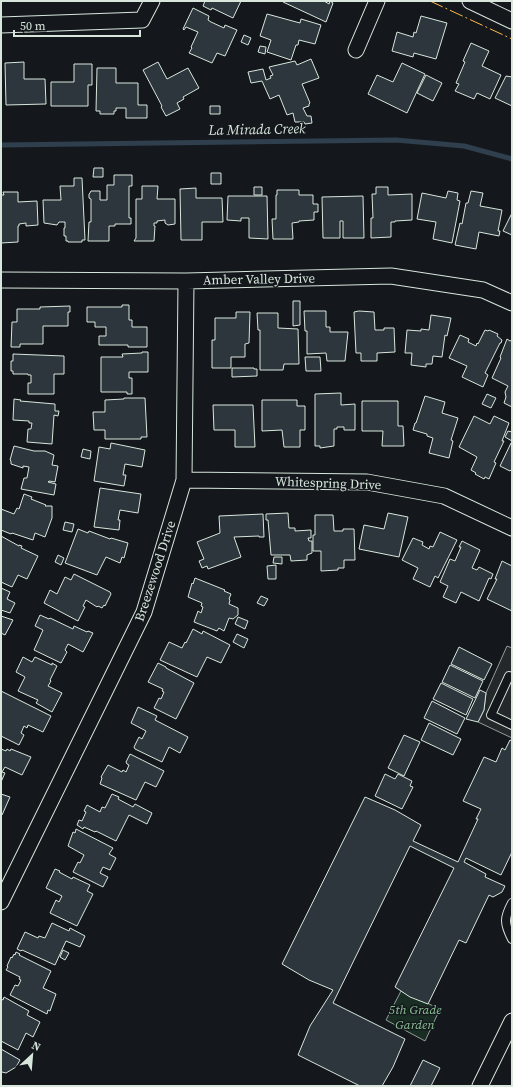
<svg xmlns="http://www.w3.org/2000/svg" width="513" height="1087" font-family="'Source Serif 4',serif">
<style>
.green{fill:#1a2d24;stroke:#939e99}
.parking{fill:#24282b;stroke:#939e99}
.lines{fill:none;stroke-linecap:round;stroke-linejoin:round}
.stream{stroke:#2f3f4d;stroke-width:5}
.building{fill:#2c363c;stroke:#d8e6dc}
.lane-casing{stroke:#d8e6dc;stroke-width:10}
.street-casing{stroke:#d8e6dc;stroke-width:17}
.lane{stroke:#14181c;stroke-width:8}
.street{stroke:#14181c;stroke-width:15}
.power{stroke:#ffb74d;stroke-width:1;stroke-dasharray:14 3 2 3;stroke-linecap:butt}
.labels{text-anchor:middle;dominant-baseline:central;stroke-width:3;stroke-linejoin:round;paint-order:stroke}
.street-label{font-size:13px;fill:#d8e6dc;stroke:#14181c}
.park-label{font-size:13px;font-style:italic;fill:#8ac095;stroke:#14181c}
.water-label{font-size:14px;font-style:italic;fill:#d8e6dc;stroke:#14181c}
</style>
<rect width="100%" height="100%" fill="#14181c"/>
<path class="green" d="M 401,991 L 440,1009 L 425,1041 L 386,1020 Z"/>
<path class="parking" d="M 507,646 L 512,648 L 512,738 L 478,722 L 484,710 L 486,693 Z"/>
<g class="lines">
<path class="stream" d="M 1,145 L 396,140 L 464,146 L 512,159"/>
</g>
<path class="building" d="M 205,1 L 241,1 L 233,18 L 212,8 L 211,10 L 203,6 Z
M 283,1 L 324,1 L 329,4 L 330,1 L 333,3 L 326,22 L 283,2 Z
M 193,8 L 209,16 L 208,20 L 211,22 L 224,28 L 225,25 L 237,30 L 225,56 L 217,53 L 212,63 L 189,53 L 192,48 L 191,47 L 198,32 L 186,27 L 184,30 L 183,29 Z
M 267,14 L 300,23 L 301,19 L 321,25 L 315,44 L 299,40 L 298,45 L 296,45 L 291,60 L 267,52 L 271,40 L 260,36 Z
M 421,16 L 447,23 L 436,59 L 414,53 L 413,57 L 392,51 L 397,32 L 413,37 L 414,32 L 416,33 Z
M 244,35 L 251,38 L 248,45 L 241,42 Z
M 471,43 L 489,51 L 482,66 L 501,75 L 490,99 L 477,93 L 474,99 L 455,91 L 459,84 L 456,83 L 465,62 L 463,61 Z
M 260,46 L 266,47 L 265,54 L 258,52 Z
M 311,59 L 319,78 L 302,84 L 310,103 L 309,104 L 309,106 L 303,108 L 307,116 L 311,116 L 312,123 L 305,124 L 304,122 L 295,122 L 293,113 L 287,115 L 279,95 L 270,99 L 262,81 L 251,83 L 248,72 L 263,69 L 266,80 L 271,78 L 270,76 L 273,75 L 269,67 L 295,61 L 297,65 Z
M 24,62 L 24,79 L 45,79 L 46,104 L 6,105 L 5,63 Z
M 158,62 L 167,79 L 188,68 L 199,88 L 183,97 L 184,99 L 177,103 L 180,109 L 166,116 L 161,107 L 162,106 L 143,70 Z
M 402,63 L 425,74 L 407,113 L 368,94 L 377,75 L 393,82 Z
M 74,64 L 92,64 L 92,85 L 88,85 L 88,106 L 51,106 L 51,82 L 74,82 Z
M 97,68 L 116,68 L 116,83 L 138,83 L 138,105 L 147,105 L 147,118 L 126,118 L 126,108 L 116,108 L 116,111 L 114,111 L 114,114 L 100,114 L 100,111 L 96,111 Z
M 426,75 L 442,83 L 433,101 L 417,93 Z
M 506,76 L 512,77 L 512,106 L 495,98 Z
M 210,106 L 220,106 L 220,114 L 210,114 Z
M 94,168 L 103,168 L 103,177 L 93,177 Z
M 211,173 L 221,173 L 221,184 L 211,184 Z
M 114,175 L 132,175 L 132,186 L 129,186 L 129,218 L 131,218 L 131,224 L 115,224 L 115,226 L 109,226 L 109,241 L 88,241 L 89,222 L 91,222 L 91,199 L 89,198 L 89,194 L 90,193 L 91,191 L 100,191 L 100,200 L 107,200 L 107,185 L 114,185 Z
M 74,178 L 82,178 L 85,240 L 82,240 L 82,242 L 68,242 L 68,241 L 66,241 L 66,236 L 64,236 L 64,228 L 65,228 L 65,222 L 59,222 L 57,225 L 44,223 L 43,200 L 61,200 L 60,186 L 74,186 Z
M 142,186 L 158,186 L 157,199 L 175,199 L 175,224 L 168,225 L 165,223 L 165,220 L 157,221 L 157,223 L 154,223 L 154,226 L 155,226 L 154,241 L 134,241 L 136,238 L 136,199 L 142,199 Z
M 254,187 L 262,187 L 262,195 L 254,195 Z
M 376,187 L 388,187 L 388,195 L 412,194 L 412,220 L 395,221 L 395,222 L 391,222 L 391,237 L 371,238 L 371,218 L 373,218 L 372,194 L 376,194 Z
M 196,188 L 196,198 L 222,198 L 223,222 L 202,222 L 202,240 L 181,240 L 180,189 Z
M 277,190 L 299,190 L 299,195 L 313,195 L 313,204 L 318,204 L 318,212 L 314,212 L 314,220 L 299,221 L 299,222 L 292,223 L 293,239 L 273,239 L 272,219 L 276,219 L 276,195 L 277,195 Z
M 448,191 L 458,193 L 457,200 L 460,201 L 452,243 L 433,239 L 436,222 L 417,219 L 422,193 L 446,198 Z
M 471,191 L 483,193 L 480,206 L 502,210 L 498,231 L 500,231 L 499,236 L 479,232 L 476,249 L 455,245 L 460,223 L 462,224 L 466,203 L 468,203 Z
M 3,192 L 18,192 L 18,202 L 37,201 L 38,225 L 26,226 L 26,223 L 19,224 L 19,226 L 18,226 L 18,242 L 1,243 L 1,195 L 4,195 Z
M 228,196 L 267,196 L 268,239 L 249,238 L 249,218 L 241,218 L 241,221 L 227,220 Z
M 363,196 L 364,238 L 343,238 L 343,221 L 340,221 L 340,238 L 323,238 L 322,197 Z
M 512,213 L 512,235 L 503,231 Z
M 293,301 L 300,301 L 300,325 L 293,326 Z
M 122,305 L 129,305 L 129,320 L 132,320 L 132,327 L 147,327 L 147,347 L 128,347 L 128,345 L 99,345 L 99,336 L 106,336 L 106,327 L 95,327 L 95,322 L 87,322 L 87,307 L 122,307 Z
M 70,306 L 70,312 L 68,312 L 68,326 L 43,326 L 43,344 L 20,344 L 20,347 L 11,347 L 12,322 L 17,322 L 17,309 L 40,309 L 40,307 Z
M 304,311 L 326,311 L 326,327 L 330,327 L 330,332 L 348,332 L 345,361 L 327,361 L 326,353 L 307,354 L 307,331 L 305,331 Z
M 359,311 L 374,312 L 375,330 L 384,330 L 384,328 L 394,328 L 395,352 L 377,353 L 377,361 L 361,361 L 361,353 L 356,353 L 354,312 Z
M 236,312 L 250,312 L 249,343 L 245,344 L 245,357 L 231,357 L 231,368 L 212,368 L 212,340 L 215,340 L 215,318 L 236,318 Z
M 257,313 L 278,313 L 278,328 L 298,329 L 299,364 L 284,364 L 283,370 L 260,370 L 260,330 L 258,330 Z
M 431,315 L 451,318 L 447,336 L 445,335 L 442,357 L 433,356 L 432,364 L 426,364 L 426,367 L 411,365 L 412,353 L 405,353 L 407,330 L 421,331 L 421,329 L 429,330 Z
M 485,330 L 488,331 L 489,330 L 498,334 L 497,336 L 502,340 L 501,343 L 500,343 L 485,373 L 488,375 L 483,387 L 462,377 L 467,366 L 449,358 L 460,335 L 469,339 L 468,342 L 476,346 L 477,343 L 478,344 Z
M 507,339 L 510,341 L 512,340 L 512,407 L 504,403 L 506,397 L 505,392 L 508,386 L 492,378 L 501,358 L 500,357 Z
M 142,352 L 148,352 L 148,372 L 129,372 L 129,378 L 132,378 L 132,394 L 127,394 L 127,392 L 101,392 L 101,357 L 123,357 L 122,354 L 142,353 Z
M 13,354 L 64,356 L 64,374 L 54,374 L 54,394 L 28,394 L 28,383 L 31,383 L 31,375 L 28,375 L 28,374 L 13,374 L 13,371 L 11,371 L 11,361 L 13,361 Z
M 305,357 L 320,357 L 321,371 L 306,371 Z
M 232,368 L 254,368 L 254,369 L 257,369 L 257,376 L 232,377 Z
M 341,393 L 341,405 L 355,404 L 355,430 L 344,430 L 344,427 L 337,427 L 337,429 L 334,429 L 334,446 L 320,448 L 320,446 L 315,446 L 315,394 Z
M 487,394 L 496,398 L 491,408 L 482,404 Z
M 425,396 L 445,402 L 442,413 L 458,418 L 451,440 L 453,441 L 449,458 L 429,453 L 433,438 L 427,436 L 427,434 L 413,430 L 415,423 L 416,423 Z
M 124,398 L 145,398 L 147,437 L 141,437 L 141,439 L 105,439 L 105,430 L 94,430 L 93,412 L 105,412 L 105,400 L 124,399 Z
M 14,399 L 21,400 L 20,401 L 55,404 L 55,411 L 59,411 L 58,416 L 54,415 L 52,444 L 27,442 L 28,429 L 31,429 L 32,423 L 29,423 L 29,421 L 13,420 Z
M 262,400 L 297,400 L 297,406 L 305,406 L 305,430 L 300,430 L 300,447 L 284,447 L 282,430 L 262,431 Z
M 362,401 L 398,401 L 398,426 L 403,426 L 404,446 L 382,446 L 383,431 L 362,431 Z
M 213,405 L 253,405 L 255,447 L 235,447 L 235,430 L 214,430 Z
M 474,416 L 490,424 L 494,416 L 509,423 L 502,441 L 504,441 L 494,462 L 496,463 L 489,479 L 485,477 L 484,479 L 475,474 L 476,473 L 471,470 L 477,457 L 459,447 Z
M 508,431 L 512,432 L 512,441 L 505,437 Z
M 111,443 L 145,450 L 142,467 L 125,464 L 123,475 L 126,475 L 124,486 L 94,481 L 99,447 L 110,449 Z
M 511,443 L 512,444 L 512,469 L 510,471 L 500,466 Z
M 14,446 L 34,451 L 45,451 L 54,455 L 52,465 L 58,466 L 55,482 L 49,481 L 48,482 L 56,484 L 54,495 L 21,489 L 24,478 L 27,478 L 29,467 L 23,466 L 23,468 L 11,464 L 11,461 L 10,460 Z
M 83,449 L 91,451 L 90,459 L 81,457 Z
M 100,488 L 141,494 L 138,513 L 120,510 L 118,520 L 120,520 L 119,530 L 94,527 Z
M 24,494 L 32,497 L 31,499 L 46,505 L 45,506 L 52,506 L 52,518 L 45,537 L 35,533 L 33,540 L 12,533 L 11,534 L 1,530 L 1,509 L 14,514 L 17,508 L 19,509 Z
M 288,513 L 289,528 L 295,528 L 295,531 L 311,530 L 311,538 L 308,538 L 309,541 L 312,541 L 312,553 L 307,555 L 307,560 L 291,561 L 290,555 L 271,555 L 268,520 L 266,520 L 266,514 Z
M 388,513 L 408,517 L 399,557 L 359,549 L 364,525 L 384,529 Z
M 263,514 L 264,537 L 259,537 L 259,536 L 234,537 L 241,557 L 208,569 L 207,566 L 202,568 L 199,561 L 204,559 L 197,542 L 220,533 L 219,516 Z
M 315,515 L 333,515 L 334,531 L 343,531 L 343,529 L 354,529 L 355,560 L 344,560 L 344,568 L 338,568 L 338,570 L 321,571 L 321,551 L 313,551 L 313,535 L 315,535 Z
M 65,522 L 74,524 L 72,532 L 63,530 Z
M 78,529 L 88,533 L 89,531 L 110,539 L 111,538 L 128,543 L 124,558 L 122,557 L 120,563 L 106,557 L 97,575 L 65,563 Z
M 440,532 L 457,540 L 438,578 L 435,576 L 430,587 L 413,579 L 418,568 L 402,560 L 413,538 L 423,542 L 422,545 L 429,549 L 430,546 L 433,547 Z
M 1,536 L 19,546 L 19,545 L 22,546 L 21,548 L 38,556 L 27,579 L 18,575 L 12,587 L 1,582 Z
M 462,541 L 480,550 L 472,568 L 477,570 L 479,567 L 493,574 L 491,579 L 489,578 L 479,601 L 461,592 L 456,603 L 443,597 L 448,586 L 440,582 L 450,559 L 455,561 L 461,547 L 459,547 Z
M 58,555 L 64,558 L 61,565 L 55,562 Z
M 274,557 L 282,557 L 282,564 L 273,563 Z
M 502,561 L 512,566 L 512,611 L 487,599 L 497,579 L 495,579 Z
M 276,565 L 276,579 L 268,579 L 267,566 Z
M 74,574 L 110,592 L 111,594 L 105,606 L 104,605 L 102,608 L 98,606 L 97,607 L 86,600 L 83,606 L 85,607 L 78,621 L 44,603 L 50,590 L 57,594 L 65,577 L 71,580 Z
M 195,578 L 225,590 L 224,591 L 231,594 L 229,599 L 230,600 L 229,604 L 238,608 L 238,615 L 233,619 L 229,618 L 224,631 L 219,628 L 217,631 L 194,622 L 198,611 L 201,613 L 203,607 L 201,606 L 202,603 L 188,597 L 192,583 L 193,584 Z
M 1,588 L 10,592 L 7,599 L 15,603 L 10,613 L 1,610 Z
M 261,596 L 268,599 L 264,606 L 257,603 Z
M 40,615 L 49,619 L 50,618 L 73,629 L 74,626 L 87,632 L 88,631 L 93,633 L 83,652 L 68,644 L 65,650 L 67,652 L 61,663 L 34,650 L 43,630 L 35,626 Z
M 1,616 L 13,620 L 5,635 L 1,633 Z
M 238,617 L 248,621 L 245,629 L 235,624 Z
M 193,629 L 202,634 L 203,631 L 230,645 L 221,663 L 207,657 L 197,677 L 160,660 L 169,642 L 182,648 L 185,642 L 186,643 Z
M 237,634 L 248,639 L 244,648 L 233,642 Z
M 459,647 L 492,664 L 484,680 L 451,664 Z
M 23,657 L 32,662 L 35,657 L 52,665 L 52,663 L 57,666 L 50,680 L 51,681 L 48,686 L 62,693 L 52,712 L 36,703 L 38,700 L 18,691 L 25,677 L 16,672 Z
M 158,663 L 166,667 L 166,668 L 194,683 L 176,719 L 154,708 L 159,698 L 161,699 L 164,692 L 162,691 L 163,689 L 148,682 Z
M 450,665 L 483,681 L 475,698 L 442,682 Z
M 441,683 L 473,699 L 466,715 L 433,699 Z
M 480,690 L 486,693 L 484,710 L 478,722 L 466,719 Z
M 1,691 L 51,716 L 43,732 L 28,725 L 27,728 L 24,726 L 21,733 L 24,735 L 19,745 L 1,736 Z
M 432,701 L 465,718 L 457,734 L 424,718 Z
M 138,707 L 157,716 L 155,720 L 188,737 L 180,753 L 169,747 L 162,762 L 135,749 L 134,747 L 139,737 L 142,739 L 146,731 L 131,723 Z
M 429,723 L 461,739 L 453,755 L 421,740 Z
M 404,735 L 420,742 L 404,776 L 388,768 Z
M 510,740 L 512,741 L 512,852 L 501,875 L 466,858 L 464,862 L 486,874 L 485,877 L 505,886 L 502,892 L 493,897 L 489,895 L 466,943 L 459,940 L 428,1004 L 410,997 L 395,987 L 454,868 L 410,846 L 333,1003 L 405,1039 L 393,1067 L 382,1086 L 360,1086 L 298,1055 L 310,1026 L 333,990 L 309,980 L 282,964 L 365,797 L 395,810 L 421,825 L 413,841 L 458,862 L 478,819 L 476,819 L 481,809 L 463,801 L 484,757 L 496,762 L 502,748 L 505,750 Z
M 1,749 L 6,751 L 7,749 L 10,751 L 11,749 L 31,757 L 22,775 L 5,767 L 2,772 L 5,773 L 1,782 Z
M 130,754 L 164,771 L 156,787 L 145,782 L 136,800 L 100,784 L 102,778 L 101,777 L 108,765 L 122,772 L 123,770 L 126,772 L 129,765 L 127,764 L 126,762 Z
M 385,774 L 395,779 L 398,774 L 412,781 L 410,786 L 413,787 L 402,809 L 375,796 Z
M 1,794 L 10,797 L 2,815 L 1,815 Z
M 112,794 L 119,797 L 118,799 L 133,807 L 135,804 L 152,813 L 147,824 L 129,815 L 116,841 L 96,831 L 95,832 L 84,827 L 83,829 L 77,825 L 79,820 L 82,821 L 86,812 L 84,811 L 87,805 L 100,812 L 102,807 L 105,808 Z
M 76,829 L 113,848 L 109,854 L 116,858 L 110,870 L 103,867 L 100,873 L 108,877 L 103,887 L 73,872 L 78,862 L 80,863 L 84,855 L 68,846 L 73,832 L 75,833 Z
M 55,869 L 60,871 L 59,872 L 72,879 L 73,877 L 90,885 L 87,891 L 93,894 L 77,926 L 50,913 L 56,900 L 59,902 L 62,896 L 46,888 Z
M 52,923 L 69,931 L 70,928 L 85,936 L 80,947 L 66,941 L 55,965 L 22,950 L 21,951 L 17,949 L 25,932 L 38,938 L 39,936 L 45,938 Z
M 63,950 L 69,953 L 65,960 L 60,957 Z
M 16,952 L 20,954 L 19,955 L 51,971 L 43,988 L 56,994 L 50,1011 L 48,1010 L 47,1014 L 10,995 L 15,985 L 18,986 L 21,980 L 19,979 L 20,977 L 6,970 L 8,967 L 7,966 L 11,957 L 12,958 L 14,954 L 15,955 Z
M 4,997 L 29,1011 L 27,1015 L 40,1022 L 33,1037 L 26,1033 L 18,1050 L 1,1041 L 1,999 L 3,1000 Z
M 1,1049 L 20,1060 L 16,1067 L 6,1073 L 2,1072 L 1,1073 Z
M 423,1060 L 440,1068 L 431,1086 L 410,1086 Z"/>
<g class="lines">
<defs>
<path id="lane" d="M 512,677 L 509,676 L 491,715 L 512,725
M 512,903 C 504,918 504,923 512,939"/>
<path id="street" d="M 470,1 L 512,21
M 1,25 L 142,20 L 152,1
M 356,50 L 377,1
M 1,280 L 186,281 L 391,276 L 483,290 L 512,303
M 184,480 L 367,482 L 444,496 L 512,528
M 1,902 L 144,612 L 184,480 L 186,281
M 480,1086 L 512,1021"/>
</defs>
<use href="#lane" class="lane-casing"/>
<use href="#street" class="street-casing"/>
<use href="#lane" class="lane"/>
<use href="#street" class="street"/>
<path class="power" d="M 430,1 L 512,39"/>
</g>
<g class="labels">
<g class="street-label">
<text transform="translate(259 279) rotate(-1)">Amber Valley Drive</text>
<text transform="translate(328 483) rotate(2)">Whitespring Drive</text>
<text transform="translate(155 571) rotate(-72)">Breezewood Drive</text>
</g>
<g class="park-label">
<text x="415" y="1009">5th Grade<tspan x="415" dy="15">Garden</tspan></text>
</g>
<g class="water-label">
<text transform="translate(257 129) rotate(-1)">La Mirada Creek</text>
</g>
</g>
<rect width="513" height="1087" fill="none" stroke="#d8e6dc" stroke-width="4"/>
<g transform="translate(32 1055) rotate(26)" stroke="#14181c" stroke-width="3" paint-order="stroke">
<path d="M0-3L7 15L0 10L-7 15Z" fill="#d8e6dc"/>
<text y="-6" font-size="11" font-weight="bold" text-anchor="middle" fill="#d8e6dc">N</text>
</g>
<path d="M14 30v6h126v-6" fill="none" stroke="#d8e6dc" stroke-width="2"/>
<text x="20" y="30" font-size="12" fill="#d8e6dc" stroke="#14181c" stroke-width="3" paint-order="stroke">50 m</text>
</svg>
